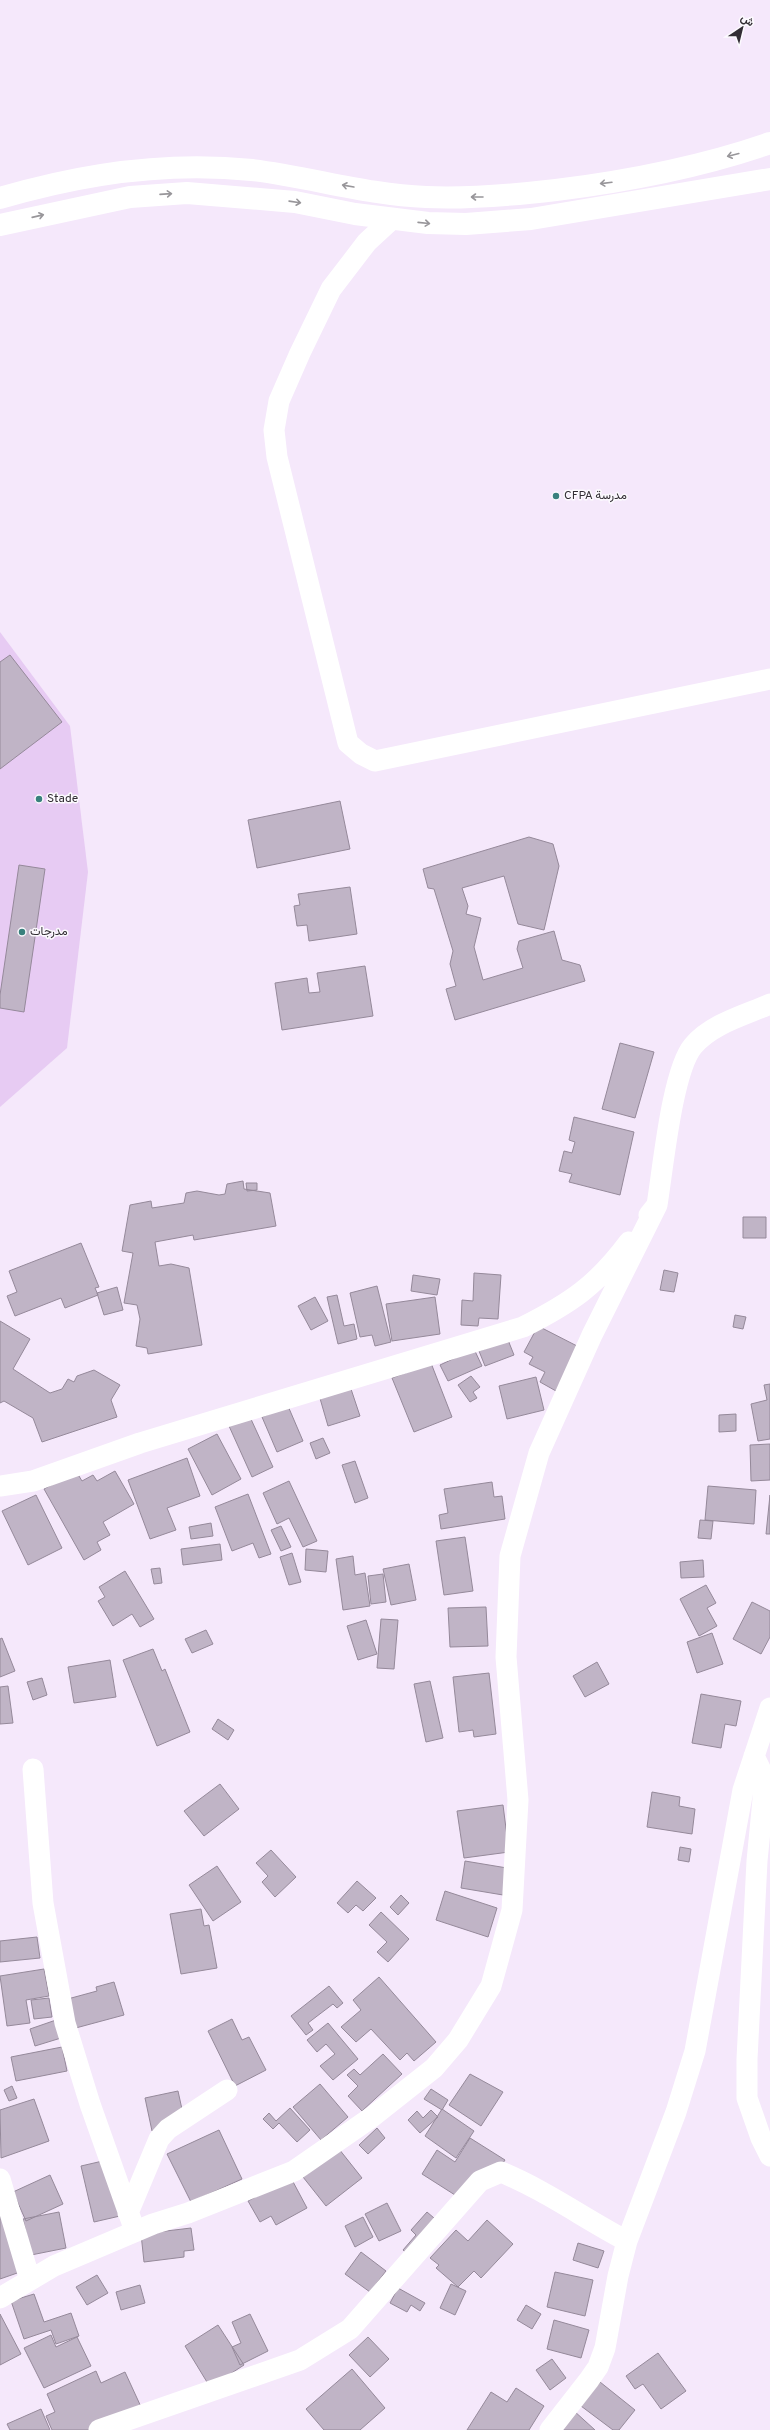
<svg xmlns="http://www.w3.org/2000/svg" width="770" height="2430" font-family="Overpass,Vazirmatn,sans-serif">
<style>
.grass{fill:#e7cbf3}
.building{fill:#c0b4c6;stroke:#95899a}
.lines{fill:none;stroke-linecap:round;stroke-linejoin:round}
.minor{stroke:#fff;stroke-width:21}
.major{stroke:#fff;stroke-width:22}
.oneway{stroke:#98969a}
.poi-dot{fill:#39817d;stroke:#fcfafe;stroke-width:1.5}
.labels{text-anchor:middle;dominant-baseline:central;stroke-width:3;stroke-linejoin:round;paint-order:stroke}
.poi-label{font-size:12px;fill:#322d34;stroke:#fcfafe;text-anchor:start}
</style>
<rect width="100%" height="100%" fill="#f5e8fb"/>
<path class="grass" d="M 0,632 L 70,726 L 88,872 L 67,1048 L 0,1107 Z"/>
<path class="building" d="M 10,655 L 62,722 L 0,769 L 0,662 Z
M 340,801 L 350,849 L 257,868 L 248,820 Z
M 529,837 L 553,844 L 559,866 L 544,930 L 518,924 L 504,876 L 462,888 L 468,906 L 466,914 L 481,918 L 474,947 L 483,980 L 523,968 L 517,949 L 519,941 L 554,931 L 562,960 L 580,965 L 585,981 L 455,1020 L 446,989 L 456,986 L 450,964 L 453,951 L 434,889 L 428,888 L 423,869 Z
M 19,865 L 45,869 L 24,1012 L 0,1008 L 0,995 Z
M 350,887 L 357,934 L 309,941 L 307,925 L 297,926 L 294,906 L 300,905 L 298,894 Z
M 365,966 L 373,1016 L 282,1030 L 275,983 L 307,978 L 309,993 L 320,992 L 317,973 Z
M 620,1043 L 654,1052 L 635,1118 L 602,1109 Z
M 574,1117 L 634,1132 L 620,1195 L 569,1182 L 572,1174 L 559,1171 L 564,1151 L 572,1153 L 575,1142 L 569,1140 Z
M 243,1181 L 244,1189 L 270,1193 L 276,1226 L 194,1240 L 193,1235 L 155,1242 L 159,1266 L 171,1264 L 189,1268 L 202,1345 L 148,1354 L 147,1348 L 136,1346 L 140,1319 L 137,1305 L 124,1303 L 133,1253 L 122,1251 L 130,1205 L 151,1201 L 152,1208 L 184,1203 L 186,1193 L 197,1191 L 219,1195 L 225,1194 L 227,1184 Z
M 246,1183 L 257,1183 L 257,1190 L 247,1191 Z
M 743,1217 L 766,1217 L 766,1238 L 743,1238 Z
M 81,1243 L 99,1287 L 95,1288 L 98,1295 L 65,1308 L 61,1298 L 15,1316 L 7,1296 L 17,1292 L 9,1271 Z
M 664,1270 L 678,1273 L 674,1292 L 660,1290 Z
M 474,1273 L 501,1275 L 498,1319 L 479,1318 L 478,1326 L 461,1325 L 462,1300 L 473,1301 Z
M 413,1275 L 440,1279 L 437,1295 L 411,1291 Z
M 377,1286 L 391,1342 L 375,1346 L 372,1335 L 360,1337 L 350,1293 Z
M 117,1287 L 123,1310 L 104,1315 L 97,1293 Z
M 337,1295 L 344,1326 L 354,1324 L 357,1339 L 338,1344 L 327,1297 Z
M 315,1297 L 328,1321 L 311,1330 L 298,1306 Z
M 435,1297 L 440,1334 L 392,1341 L 386,1304 Z
M 735,1315 L 746,1317 L 743,1329 L 733,1327 Z
M 0,1321 L 30,1339 L 13,1369 L 50,1393 L 62,1389 L 68,1379 L 74,1382 L 77,1376 L 94,1370 L 120,1385 L 111,1400 L 117,1417 L 42,1442 L 33,1418 L 4,1401 L 0,1403 Z
M 538,1326 L 579,1347 L 556,1391 L 540,1382 L 545,1372 L 529,1364 L 533,1357 L 524,1352 Z
M 508,1340 L 514,1355 L 485,1366 L 479,1351 Z
M 474,1349 L 482,1366 L 448,1381 L 440,1365 Z
M 431,1363 L 452,1417 L 414,1432 L 392,1378 Z
M 471,1376 L 480,1387 L 473,1392 L 477,1398 L 470,1402 L 458,1385 Z
M 536,1377 L 544,1410 L 507,1419 L 499,1386 Z
M 770,1384 L 770,1439 L 758,1441 L 751,1404 L 767,1400 L 764,1385 Z
M 350,1386 L 360,1416 L 328,1426 L 319,1395 Z
M 288,1406 L 303,1441 L 277,1452 L 262,1417 Z
M 736,1414 L 736,1431 L 719,1432 L 719,1415 Z
M 250,1417 L 273,1467 L 252,1477 L 229,1426 Z
M 217,1434 L 241,1479 L 212,1495 L 188,1449 Z
M 323,1438 L 330,1453 L 316,1459 L 310,1443 Z
M 770,1444 L 770,1480 L 751,1481 L 750,1445 Z
M 187,1458 L 200,1496 L 167,1508 L 176,1530 L 150,1539 L 128,1480 Z
M 355,1461 L 368,1498 L 355,1503 L 342,1465 Z
M 76,1471 L 82,1481 L 93,1475 L 97,1481 L 115,1471 L 134,1504 L 103,1522 L 110,1535 L 97,1542 L 101,1550 L 84,1560 L 44,1489 Z
M 289,1481 L 317,1541 L 303,1547 L 289,1518 L 277,1524 L 263,1493 Z
M 492,1482 L 494,1497 L 502,1496 L 505,1519 L 441,1529 L 439,1515 L 448,1513 L 444,1489 Z
M 708,1486 L 756,1490 L 754,1524 L 705,1520 Z
M 248,1494 L 271,1554 L 259,1558 L 253,1543 L 232,1551 L 215,1507 Z
M 36,1495 L 62,1548 L 28,1565 L 2,1511 Z
M 770,1495 L 770,1534 L 766,1534 Z
M 700,1520 L 713,1521 L 711,1539 L 698,1538 Z
M 211,1523 L 213,1536 L 191,1539 L 189,1527 Z
M 281,1526 L 291,1547 L 281,1551 L 271,1530 Z
M 465,1537 L 473,1591 L 444,1595 L 436,1541 Z
M 220,1544 L 222,1560 L 183,1565 L 181,1549 Z
M 306,1549 L 328,1551 L 326,1572 L 305,1570 Z
M 292,1553 L 301,1582 L 289,1585 L 280,1557 Z
M 353,1556 L 355,1575 L 365,1573 L 370,1606 L 343,1610 L 336,1559 Z
M 703,1560 L 704,1577 L 681,1578 L 680,1562 Z
M 409,1564 L 416,1600 L 391,1605 L 383,1569 Z
M 160,1568 L 162,1583 L 154,1584 L 151,1569 Z
M 125,1571 L 154,1619 L 140,1627 L 132,1614 L 113,1626 L 98,1601 L 105,1597 L 99,1587 Z
M 383,1574 L 386,1602 L 371,1604 L 368,1576 Z
M 706,1585 L 716,1603 L 707,1608 L 717,1626 L 699,1636 L 680,1599 Z
M 752,1602 L 770,1611 L 770,1637 L 761,1654 L 733,1639 Z
M 486,1607 L 488,1646 L 450,1647 L 448,1608 Z
M 381,1619 L 398,1620 L 394,1669 L 377,1668 Z
M 366,1620 L 377,1654 L 358,1660 L 347,1626 Z
M 206,1630 L 213,1644 L 192,1653 L 185,1639 Z
M 712,1633 L 723,1664 L 697,1673 L 687,1642 Z
M 2,1638 L 15,1671 L 0,1677 L 0,1639 Z
M 153,1649 L 162,1671 L 165,1669 L 190,1732 L 157,1746 L 123,1660 Z
M 110,1660 L 116,1697 L 74,1703 L 68,1667 Z
M 597,1662 L 609,1684 L 585,1697 L 573,1676 Z
M 489,1673 L 496,1734 L 474,1737 L 473,1730 L 459,1732 L 453,1677 Z
M 42,1678 L 47,1695 L 33,1700 L 27,1682 Z
M 430,1681 L 443,1738 L 426,1742 L 414,1684 Z
M 8,1686 L 13,1723 L 0,1724 L 0,1687 Z
M 701,1694 L 741,1701 L 736,1726 L 725,1724 L 721,1748 L 692,1743 Z
M 218,1719 L 234,1730 L 228,1740 L 212,1729 Z
M 220,1784 L 239,1809 L 204,1836 L 184,1811 Z
M 652,1792 L 680,1797 L 679,1806 L 695,1809 L 692,1834 L 647,1827 Z
M 503,1805 L 509,1852 L 464,1858 L 457,1811 Z
M 680,1847 L 691,1849 L 689,1862 L 678,1860 Z
M 271,1850 L 296,1877 L 275,1897 L 262,1882 L 268,1876 L 256,1863 Z
M 465,1861 L 507,1868 L 503,1895 L 461,1888 Z
M 217,1866 L 241,1902 L 213,1921 L 189,1885 Z
M 357,1881 L 376,1898 L 363,1911 L 356,1905 L 348,1913 L 337,1903 Z
M 445,1891 L 497,1908 L 488,1937 L 436,1920 Z
M 401,1895 L 409,1903 L 398,1915 L 390,1907 Z
M 201,1909 L 204,1926 L 209,1925 L 217,1968 L 181,1974 L 170,1914 Z
M 381,1912 L 409,1939 L 388,1962 L 377,1952 L 387,1942 L 369,1925 Z
M 37,1937 L 40,1958 L 0,1962 L 0,1941 Z
M 44,1969 L 49,1996 L 26,2000 L 30,2023 L 7,2026 L 0,1976 Z
M 379,1977 L 436,2042 L 414,2061 L 407,2053 L 400,2060 L 371,2029 L 356,2042 L 341,2027 L 361,2010 L 353,2000 Z
M 114,1982 L 124,2015 L 72,2029 L 64,2000 L 97,1991 L 96,1987 Z
M 329,1986 L 343,2003 L 337,2008 L 333,2004 L 308,2023 L 313,2030 L 306,2035 L 291,2016 Z
M 49,1998 L 52,2017 L 34,2019 L 31,2000 Z
M 232,2019 L 242,2040 L 249,2037 L 266,2070 L 235,2086 L 208,2031 Z
M 56,2020 L 61,2038 L 35,2046 L 30,2029 Z
M 328,2023 L 358,2059 L 333,2080 L 320,2066 L 335,2054 L 326,2044 L 317,2052 L 307,2040 Z
M 62,2047 L 67,2071 L 16,2081 L 11,2057 Z
M 383,2054 L 402,2074 L 362,2111 L 348,2096 L 358,2086 L 347,2075 L 354,2069 L 360,2075 Z
M 470,2074 L 503,2092 L 481,2126 L 449,2105 Z
M 320,2084 L 348,2117 L 321,2140 L 293,2107 Z
M 12,2086 L 17,2098 L 9,2101 L 4,2090 Z
M 431,2089 L 448,2100 L 442,2110 L 424,2099 Z
M 178,2091 L 185,2123 L 152,2131 L 145,2098 Z
M 34,2099 L 49,2141 L 1,2158 L 0,2110 Z
M 290,2108 L 310,2130 L 297,2142 L 279,2123 L 273,2129 L 263,2119 L 269,2113 L 276,2121 Z
M 442,2109 L 474,2131 L 456,2158 L 425,2136 Z
M 431,2110 L 438,2117 L 420,2133 L 408,2120 L 417,2111 L 423,2118 Z
M 377,2128 L 385,2138 L 368,2154 L 359,2145 Z
M 219,2130 L 242,2179 L 191,2202 L 167,2154 Z
M 470,2138 L 505,2160 L 488,2185 L 466,2202 L 422,2174 L 437,2150 L 455,2162 Z
M 339,2149 L 362,2178 L 326,2206 L 303,2177 Z
M 107,2160 L 120,2216 L 94,2222 L 81,2166 Z
M 50,2175 L 63,2204 L 26,2221 L 13,2192 Z
M 291,2178 L 307,2208 L 276,2225 L 271,2216 L 260,2222 L 248,2201 Z
M 387,2203 L 401,2231 L 379,2241 L 365,2214 Z
M 59,2212 L 66,2248 L 31,2255 L 23,2219 Z
M 427,2212 L 441,2224 L 411,2257 L 403,2250 L 416,2235 L 411,2230 Z
M 0,2214 L 23,2271 L 0,2279 Z
M 363,2217 L 373,2237 L 355,2247 L 345,2226 Z
M 487,2220 L 513,2244 L 481,2278 L 474,2271 L 458,2287 L 436,2268 L 439,2265 L 430,2258 L 456,2230 L 468,2241 Z
M 191,2228 L 194,2250 L 184,2251 L 184,2257 L 144,2262 L 141,2234 Z
M 578,2243 L 604,2251 L 598,2268 L 573,2260 Z
M 361,2252 L 386,2271 L 370,2292 L 345,2274 Z
M 555,2272 L 593,2280 L 585,2316 L 547,2307 Z
M 97,2275 L 108,2293 L 87,2305 L 76,2287 Z
M 451,2284 L 466,2291 L 455,2315 L 440,2308 Z
M 140,2285 L 145,2303 L 121,2310 L 116,2292 Z
M 398,2288 L 425,2303 L 420,2311 L 411,2305 L 407,2312 L 390,2303 Z
M 34,2294 L 44,2322 L 71,2313 L 79,2336 L 56,2344 L 51,2330 L 24,2339 L 11,2301 Z
M 526,2305 L 541,2314 L 532,2329 L 517,2320 Z
M 0,2314 L 21,2354 L 0,2365 Z
M 250,2314 L 268,2351 L 240,2365 L 232,2347 L 241,2343 L 232,2322 Z
M 554,2320 L 589,2330 L 581,2358 L 547,2349 Z
M 218,2325 L 244,2365 L 210,2387 L 185,2346 Z
M 51,2335 L 56,2347 L 77,2337 L 91,2366 L 44,2388 L 24,2348 Z
M 368,2337 L 389,2359 L 370,2377 L 349,2355 Z
M 658,2353 L 686,2391 L 661,2409 L 643,2384 L 635,2389 L 626,2376 Z
M 552,2359 L 566,2378 L 550,2390 L 536,2370 Z
M 352,2369 L 385,2408 L 360,2430 L 324,2430 L 306,2409 Z
M 96,2371 L 101,2383 L 125,2372 L 142,2409 L 96,2430 L 52,2430 L 46,2416 L 55,2412 L 47,2394 Z
M 600,2382 L 635,2410 L 619,2430 L 613,2430 L 581,2406 Z
M 516,2388 L 544,2406 L 529,2430 L 467,2430 L 491,2392 L 507,2402 Z
M 41,2409 L 50,2430 L 10,2430 L 7,2424 Z
M 573,2410 L 595,2430 L 555,2430 Z"/>
<g class="lines">
<path class="minor" d="M 392,219 L 367,242 L 331,289 L 300,353 L 279,401 L 274,430 L 277,457 L 348,743 L 361,754 L 375,761 L 770,679
M 649,1215 L 657,1205 C 663,1169 672,1071 693,1046 C 711,1024 745,1015 770,1004
M 0,1486 L 33,1481 L 140,1443 L 523,1327 C 571,1303 597,1285 629,1242
M 754,1756 L 765,1779 L 757,1861 L 747,2059 L 747,2098 L 761,2138 L 770,2156
M 33,1769 L 43,1903 L 65,2023 L 90,2104 L 135,2231
M 0,2179 L 30,2280
M 128,2213 L 159,2139 L 168,2129 L 227,2090
M 0,2298 L 54,2266 L 153,2224 L 188,2213 L 294,2171 L 372,2117 L 434,2068 L 458,2040 L 491,1986 L 512,1910 L 518,1800 L 506,1657 L 510,1556 L 539,1453 L 592,1335 L 657,1205
M 99,2430 L 300,2360 L 350,2329 L 480,2181 L 501,2172 C 545,2190 585,2219 627,2241
M 550,2430 L 589,2380 L 598,2367 L 605,2348 L 618,2276 L 627,2241 L 676,2112 L 695,2051 L 743,1790 L 770,1708"/>
<path class="major" d="M 0,198 C 81,174 167,161 252,170 C 310,177 368,195 426,197 C 470,199 513,195 556,190 C 628,181 701,167 770,143
M 0,225 L 130,197 L 187,193 L 295,202 L 355,214 L 428,223 L 466,224 L 531,219 L 770,179"/>
</g>
<defs><path id="oneway-shaft" d="M-6 0H5M1.5-3L5.5 0L1.5 3" fill="none" stroke-width="1.6" stroke-linecap="round" stroke-linejoin="round"/></defs>
<g class="oneway">
<use href="#oneway-shaft" transform="translate(733 155) rotate(166)"/>
<use href="#oneway-shaft" transform="translate(606 183) rotate(173)"/>
<use href="#oneway-shaft" transform="translate(348 186) rotate(-170)"/>
<use href="#oneway-shaft" transform="translate(166 194) rotate(-4)"/>
<use href="#oneway-shaft" transform="translate(477 197) rotate(180)"/>
<use href="#oneway-shaft" transform="translate(295 202) rotate(8)"/>
<use href="#oneway-shaft" transform="translate(38 216) rotate(-13)"/>
<use href="#oneway-shaft" transform="translate(424 223) rotate(6)"/>
</g>
<g class="poi-dot">
<circle cx="556" cy="496" r="4"/>
<circle cx="39" cy="799" r="4"/>
<circle cx="22" cy="932" r="4"/>
</g>
<g class="labels">
<g class="poi-label">
<text x="564" y="496">CFPA مدرسة</text>
<text x="47" y="799">Stade</text>
<text x="30" y="932">مدرجات</text>
</g>
</g>
<g transform="translate(742 28) rotate(35)" stroke="#fcfafe" stroke-width="3" paint-order="stroke">
<path d="M0-3L7 15L0 10L-7 15Z" fill="#322d34"/>
<text y="-6" font-size="11" font-weight="bold" text-anchor="middle" fill="#322d34">ش</text>
</g>
</svg>
